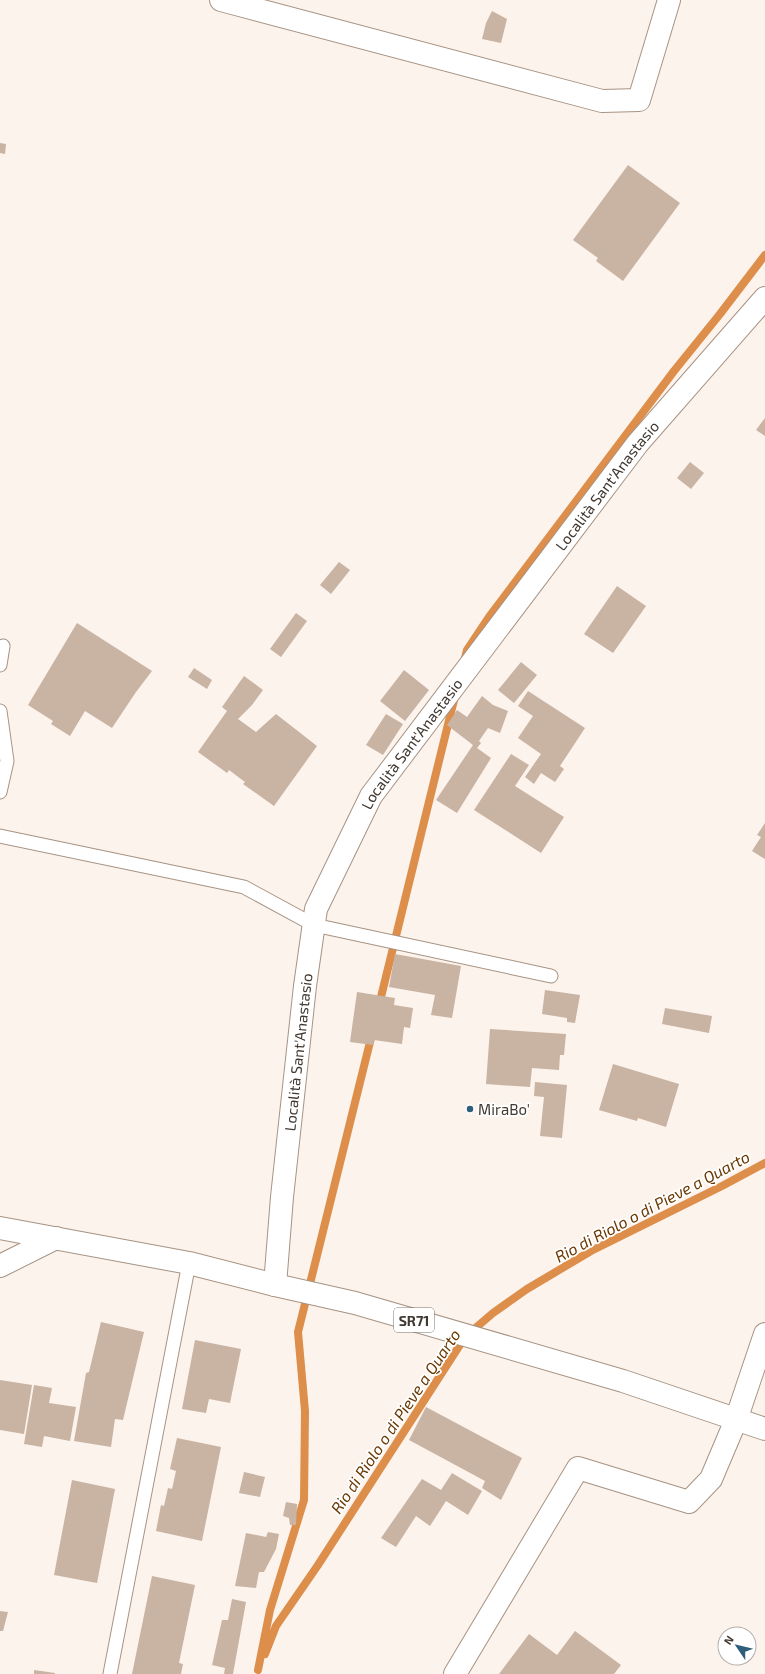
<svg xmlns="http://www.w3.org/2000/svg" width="765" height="1674" font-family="'Exo 2',sans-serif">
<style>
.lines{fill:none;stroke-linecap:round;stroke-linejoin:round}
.stream{stroke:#dc8e4a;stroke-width:8}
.building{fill:#c9b3a3}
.service-casing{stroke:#a79383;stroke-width:15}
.minor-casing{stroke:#a79383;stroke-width:24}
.primary-casing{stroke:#a79383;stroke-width:24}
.service{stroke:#fff;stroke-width:13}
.minor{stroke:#fff;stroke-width:22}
.primary{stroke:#fff;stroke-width:22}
.poi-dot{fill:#2f5e7d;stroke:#fff;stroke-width:1.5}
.labels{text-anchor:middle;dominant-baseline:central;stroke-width:3.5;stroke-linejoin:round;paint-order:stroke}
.shield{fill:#fff;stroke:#79746f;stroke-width:1}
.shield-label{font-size:14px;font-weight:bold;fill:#403831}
.street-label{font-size:15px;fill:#403831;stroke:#fff}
.poi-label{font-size:15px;fill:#403831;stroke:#fff;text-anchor:start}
.water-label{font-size:16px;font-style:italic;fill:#6a3800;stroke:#fff}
</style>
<rect width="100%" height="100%" fill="#fcf3ec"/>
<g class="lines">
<path class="stream" d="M 464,662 L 467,650 L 489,617 L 674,371 L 720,314 L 765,255
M 379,1005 L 455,696
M 265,1654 L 276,1626 L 318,1565 L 465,1337 L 493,1313 L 527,1289 L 591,1251 L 722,1186 L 765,1163
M 258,1670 L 270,1610 L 304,1500 L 305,1411 L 298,1332 L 372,1034"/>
</g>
<path class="building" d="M 492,11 L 507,19 L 501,43 L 482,39 L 486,23 Z
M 0,143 L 6,144 L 5,154 L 0,153 Z
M 628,165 L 680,203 L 623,281 L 596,261 L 598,258 L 573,240 Z
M 765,418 L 765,436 L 756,430 Z
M 690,462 L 704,473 L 691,489 L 677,478 Z
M 339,562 L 350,570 L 331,594 L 320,585 Z
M 617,586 L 646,606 L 613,653 L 584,634 Z
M 296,613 L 307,621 L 281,657 L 270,649 Z
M 77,623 L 152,671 L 136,692 L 112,728 L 85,711 L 70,736 L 51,724 L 53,721 L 28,705 Z
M 521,662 L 537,675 L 514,703 L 498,690 Z
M 194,668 L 212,680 L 207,689 L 188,677 Z
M 404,670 L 429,690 L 405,721 L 380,701 Z
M 244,676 L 263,690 L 252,705 L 238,719 L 256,732 L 276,714 L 317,746 L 274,806 L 243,784 L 245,782 L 229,770 L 227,773 L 198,752 L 227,711 L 222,707 Z
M 528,691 L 585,728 L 560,766 L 564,769 L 555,782 L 541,773 L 534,784 L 525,777 L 541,754 L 518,738 L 533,716 L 518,706 Z
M 482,696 L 493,705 L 508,711 L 500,733 L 488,728 L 479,741 L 481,743 L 477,748 L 491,758 L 457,813 L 436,800 L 473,745 L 447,725 L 457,710 L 467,717 Z
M 386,714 L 403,724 L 383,755 L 366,745 Z
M 511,754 L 529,765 L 515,786 L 564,817 L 541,853 L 474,810 Z
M 765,823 L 765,859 L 752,851 L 761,837 L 757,835 Z
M 395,954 L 461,966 L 452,1018 L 431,1015 L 435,995 L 389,987 Z
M 545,990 L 580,995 L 575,1023 L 567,1022 L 567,1018 L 542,1014 Z
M 357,992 L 395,998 L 394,1005 L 413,1008 L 410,1028 L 404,1027 L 402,1044 L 374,1040 L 373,1045 L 350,1042 Z
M 665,1008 L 712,1016 L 709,1033 L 662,1024 Z
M 490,1029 L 566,1034 L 564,1055 L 560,1055 L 559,1070 L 532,1068 L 530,1087 L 486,1084 Z
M 613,1064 L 679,1084 L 666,1127 L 638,1118 L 637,1121 L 599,1110 Z
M 535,1082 L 567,1085 L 562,1138 L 540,1136 L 544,1097 L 534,1096 Z
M 101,1322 L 144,1332 L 123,1420 L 115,1419 L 111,1447 L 74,1441 L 86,1373 L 89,1372 Z
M 195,1340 L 241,1349 L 230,1403 L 209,1399 L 206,1413 L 182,1409 Z
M 0,1380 L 32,1385 L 24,1434 L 0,1430 Z
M 34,1385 L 52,1388 L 49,1403 L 76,1407 L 70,1441 L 44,1436 L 42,1447 L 24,1444 Z
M 426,1407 L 522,1458 L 501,1500 L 482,1488 L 485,1481 L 409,1440 Z
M 177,1438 L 221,1447 L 202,1541 L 156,1531 L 161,1505 L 164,1506 L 168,1488 L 172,1489 L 176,1471 L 170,1469 Z
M 244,1472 L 265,1477 L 260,1497 L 239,1493 Z
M 452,1473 L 482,1491 L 468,1515 L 446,1501 L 430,1526 L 416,1516 L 396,1547 L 381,1538 L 422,1479 L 441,1490 Z
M 72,1480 L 115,1489 L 97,1583 L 54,1575 Z
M 286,1502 L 297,1504 L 296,1525 L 290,1525 L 289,1518 L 283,1516 Z
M 268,1532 L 279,1534 L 276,1549 L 264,1572 L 259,1572 L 256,1588 L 235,1586 L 246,1533 L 266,1537 Z
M 152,1576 L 195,1585 L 179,1663 L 183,1664 L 181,1674 L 132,1674 Z
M 232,1599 L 246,1602 L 233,1674 L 224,1674 L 225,1668 L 212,1665 L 222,1620 L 228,1620 Z
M 0,1611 L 8,1612 L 3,1631 L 0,1631 Z
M 575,1631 L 621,1665 L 614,1674 L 499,1674 L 529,1634 L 557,1655 Z
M 34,1670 L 55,1673 L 55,1674 L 34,1674 Z"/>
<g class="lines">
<defs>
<path id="service" d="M 0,665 L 3,646
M 0,711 L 7,761 L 0,792
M 0,836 L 244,887 L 314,925 L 551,976
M 110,1674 L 189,1263"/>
<g id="minor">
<path d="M 221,0 L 602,101 L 639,100 L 669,0"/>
<path d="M 0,1266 L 56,1238"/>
<path id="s1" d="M 275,1285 L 282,1197 L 305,986 L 316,909 L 371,796 L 638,443 L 765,298"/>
<path d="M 455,1674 L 578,1468 L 689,1502 L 711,1479 L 736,1420 L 765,1334"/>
</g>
<path id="primary" d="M 0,1228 L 189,1263 L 275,1285 L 355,1303 L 623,1381 L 765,1429"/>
</defs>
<use href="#service" class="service-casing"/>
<use href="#minor" class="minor-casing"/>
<use href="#primary" class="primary-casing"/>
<use href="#service" class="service"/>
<use href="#minor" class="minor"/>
<use href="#primary" class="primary"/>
</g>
<circle class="poi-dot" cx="470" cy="1109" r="4"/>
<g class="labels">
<rect class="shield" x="394" y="1308" width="40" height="24" rx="3"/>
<g class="shield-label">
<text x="414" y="1320">SR71</text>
</g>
<g class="street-label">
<text stroke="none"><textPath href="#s1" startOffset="894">Località Sant'Anastasio</textPath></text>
<text stroke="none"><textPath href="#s1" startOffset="570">Località Sant'Anastasio</textPath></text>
<text stroke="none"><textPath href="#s1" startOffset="234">Località Sant'Anastasio</textPath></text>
</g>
<g class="poi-label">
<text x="478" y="1109">MiraBo'</text>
</g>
<g class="water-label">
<text transform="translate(652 1206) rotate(-28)">Rio di Riolo o di Pieve a Quarto</text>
<text transform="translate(395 1421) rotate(-56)">Rio di Riolo o di Pieve a Quarto</text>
</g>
</g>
<g transform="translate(737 1646) rotate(305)"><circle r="19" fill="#ffffff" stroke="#b3afad"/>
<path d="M0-3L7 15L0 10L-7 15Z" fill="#2f5e7d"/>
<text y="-6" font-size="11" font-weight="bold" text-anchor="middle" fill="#403831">N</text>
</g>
</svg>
